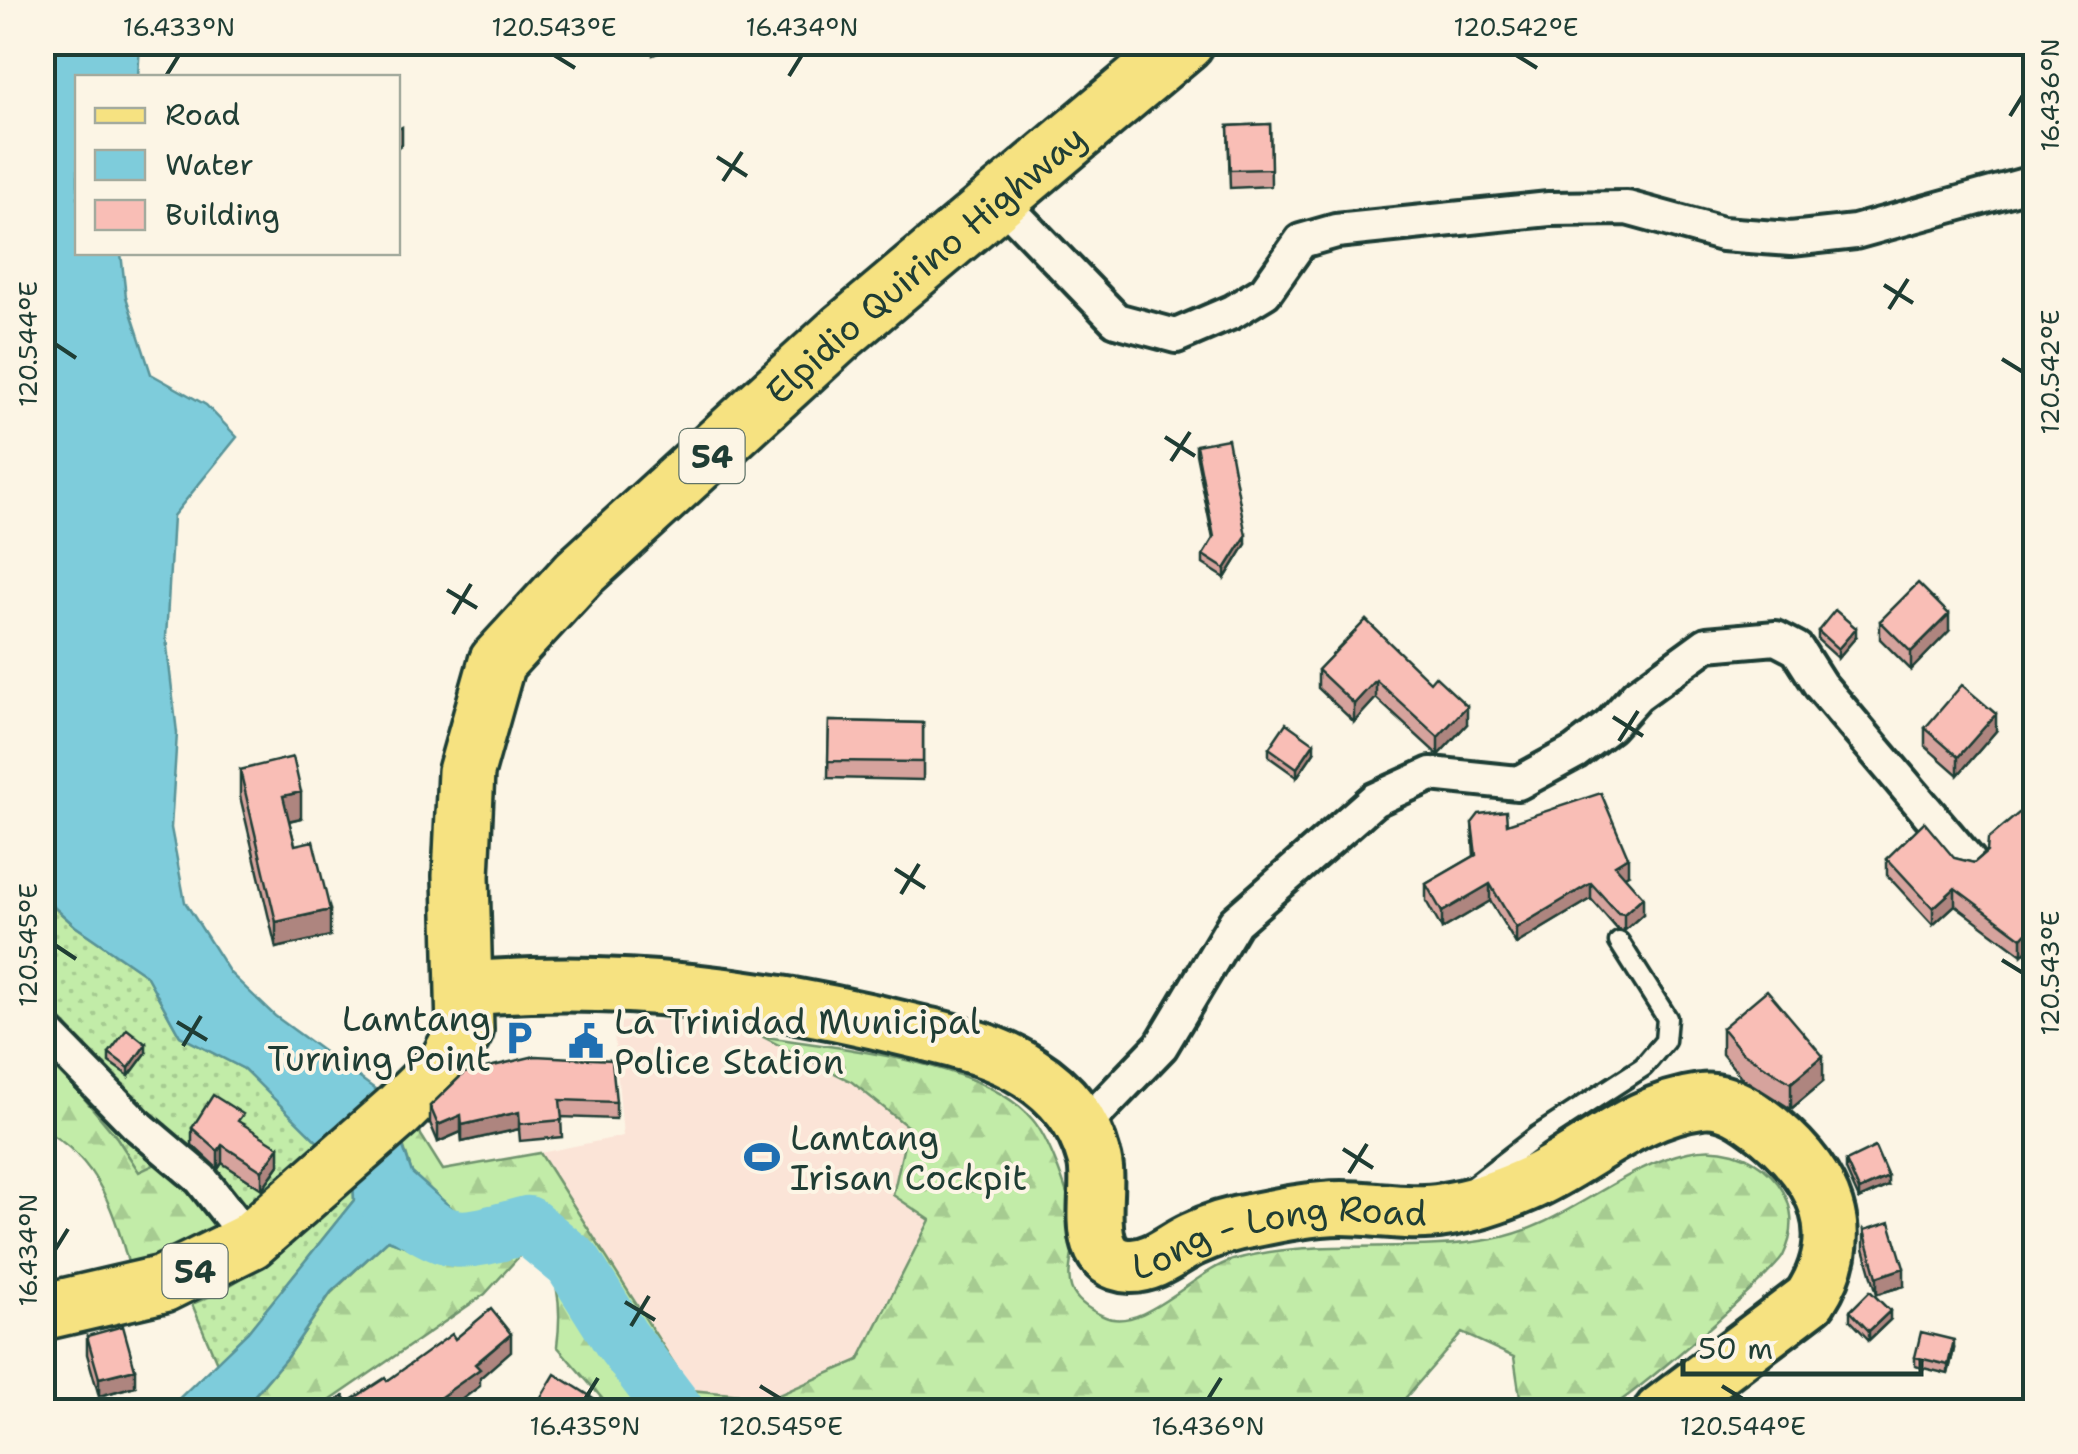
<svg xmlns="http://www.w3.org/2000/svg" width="2078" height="1454" font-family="'Shantell Sans',sans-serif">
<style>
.built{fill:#fbe4d7}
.grass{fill:url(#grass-dots);stroke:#70946e;stroke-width:2.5}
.forest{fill:url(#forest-firs);stroke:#70946e;stroke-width:2.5}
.water{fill:#7eccdb;stroke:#589398;stroke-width:2.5}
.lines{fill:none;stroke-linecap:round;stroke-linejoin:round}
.river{stroke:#7eccdb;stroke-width:58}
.lane-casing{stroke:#1f3d34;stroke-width:25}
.street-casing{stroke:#1f3d34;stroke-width:40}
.primary-casing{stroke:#1f3d34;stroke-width:60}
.highway-casing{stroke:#1f3d34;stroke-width:62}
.lane{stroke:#fcf5e5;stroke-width:18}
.street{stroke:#fcf5e5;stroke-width:32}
.primary{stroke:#f6e281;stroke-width:52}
.highway{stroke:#f6e281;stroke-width:55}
.wall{fill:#d6a39d;stroke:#1f3d34;stroke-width:2.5}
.shaded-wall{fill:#ae857f;stroke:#1f3d34;stroke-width:2.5}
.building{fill:#f9beb6;stroke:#1f3d34;stroke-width:2.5}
.ticks{fill:none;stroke:#1f3d34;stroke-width:4}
.labels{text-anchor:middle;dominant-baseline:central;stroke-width:8;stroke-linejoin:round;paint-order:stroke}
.shield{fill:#fcf5e5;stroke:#617469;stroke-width:2.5}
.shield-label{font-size:32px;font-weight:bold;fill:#1f3d34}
.street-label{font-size:35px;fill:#1f3d34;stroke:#fcf5e5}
.poi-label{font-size:35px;fill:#1f3d34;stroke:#fcf5e5;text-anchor:start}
.neatline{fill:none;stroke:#1f3d34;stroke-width:4}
.ticks-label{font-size:25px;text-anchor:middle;fill:#1f3d34}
</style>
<defs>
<pattern id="grass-dots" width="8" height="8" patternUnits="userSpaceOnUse" patternTransform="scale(2.5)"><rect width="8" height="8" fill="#c2eca8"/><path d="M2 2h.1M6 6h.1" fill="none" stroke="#a6cb91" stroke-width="1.8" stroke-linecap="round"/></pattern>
<pattern id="forest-firs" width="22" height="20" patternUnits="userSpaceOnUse" patternTransform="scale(2.5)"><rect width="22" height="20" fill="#c2eca8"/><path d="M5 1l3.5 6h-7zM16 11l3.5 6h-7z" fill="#a6cb91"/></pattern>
</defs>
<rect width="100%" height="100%" fill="#fcf5e5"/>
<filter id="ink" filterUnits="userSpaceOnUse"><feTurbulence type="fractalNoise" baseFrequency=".01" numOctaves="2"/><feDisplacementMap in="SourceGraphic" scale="20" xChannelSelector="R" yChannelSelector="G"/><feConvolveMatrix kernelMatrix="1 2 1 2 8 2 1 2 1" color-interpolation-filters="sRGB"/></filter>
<g filter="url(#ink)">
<path class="built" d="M 669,1020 L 761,1036 L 852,1082 L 908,1127 L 893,1195 L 931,1220 L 860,1360 L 772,1398 L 691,1390 L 540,1153 L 623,1136 L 613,1022 Z"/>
<path class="grass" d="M 42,897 L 75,926 L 146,975 L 180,1036 L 244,1069 L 328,1149 L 283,1192 L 222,1220 L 139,1173 L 117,1138 L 43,1048 Z
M 353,1177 L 354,1200 L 248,1332 L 217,1363 L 192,1304 C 258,1279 303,1226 353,1177 Z"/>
<path class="forest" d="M 761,1036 C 837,1049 981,1059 1032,1119 C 1049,1138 1072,1200 1074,1226 C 1077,1265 1049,1291 1103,1316 C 1142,1335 1194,1271 1233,1260 C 1318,1236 1407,1255 1493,1239 C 1565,1226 1618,1168 1688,1152 C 1750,1137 1815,1193 1783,1256 C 1772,1276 1624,1405 1604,1411 C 1582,1419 1545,1411 1522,1411 L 1514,1357 L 1462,1333 L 1394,1411 L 613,1411 L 557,1346 C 561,1316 563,1254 524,1251 L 485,1294 L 315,1411 L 241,1412 L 287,1357 L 331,1293 L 388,1240 L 433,1256 L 430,1191 L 412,1173 L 400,1135 L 416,1117 L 421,1135 L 443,1170 L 540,1153 L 691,1390 L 772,1398 L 859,1360 L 930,1220 L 893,1195 L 908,1127 L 852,1082 Z
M 42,1048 L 117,1138 L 139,1172 L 162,1161 L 222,1220 L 203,1250 L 132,1277 C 116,1218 101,1159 43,1130 Z"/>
<path class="water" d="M 43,43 L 140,43 L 138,77 L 78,78 L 78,252 L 121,253 L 126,297 L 151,374 L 206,405 L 237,437 L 173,516 L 166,638 L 177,733 L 171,828 L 185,902 L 230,973 L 275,1016 L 386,1097 L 412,1173 L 455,1211 L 432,1256 L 388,1240 L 331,1292 L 287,1357 L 241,1411 L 166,1411 L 248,1332 L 354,1200 L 353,1177 L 244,1069 L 180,1036 L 146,975 L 75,926 L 43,897 Z"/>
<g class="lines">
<path class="river" d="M 388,1202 C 454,1246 451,1246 527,1225 L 573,1263 L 621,1339 L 676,1412"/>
<defs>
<path id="lane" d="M 1474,1185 L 1537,1136 L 1643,1067 L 1665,1041 L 1667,1018 L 1619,942"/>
<path id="street" d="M 998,198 L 1116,320 L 1176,336 L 1232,312 L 1265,292 L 1301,241 L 1336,231 L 1549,209 L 1627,208 L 1722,234 L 1791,239 L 1855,232 L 2036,182
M 42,1028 L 136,1124 L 201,1179 L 250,1241
M 1082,1128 L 1161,1046 L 1235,922 L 1374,800 L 1431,774 L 1518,783 L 1575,752 L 1609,726 L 1637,695 L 1707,644 L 1776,638 L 1797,649 L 1820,685 L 1969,861"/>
<g id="primary">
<path id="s1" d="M 463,989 C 619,975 767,994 918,1032 C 957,1042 995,1050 1029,1072 C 1061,1092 1084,1121 1094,1158 C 1104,1189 1076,1264 1131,1266 C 1155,1266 1173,1248 1193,1239 C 1210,1231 1231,1224 1250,1221 C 1279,1215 1313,1208 1342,1208 C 1375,1208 1412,1216 1444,1210 C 1471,1206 1501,1196 1526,1185 C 1586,1159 1633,1110 1701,1101 C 1726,1097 1750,1115 1769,1130 C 1824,1176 1853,1233 1810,1299 L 1661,1412"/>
</g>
<g id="highway">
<path id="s2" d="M 42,1312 L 163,1284 L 250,1241 L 397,1112 L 447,1063 L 465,1030 L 461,876 L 466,772 L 497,662 L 579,573 L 842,332 L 1186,42"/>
</g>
</defs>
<use href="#lane" class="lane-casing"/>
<use href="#street" class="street-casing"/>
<use href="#primary" class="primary-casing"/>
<use href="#highway" class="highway-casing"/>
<use href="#lane" class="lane"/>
<use href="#street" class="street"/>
<use href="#primary" class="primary"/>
<use href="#highway" class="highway"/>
</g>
<path class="wall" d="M 1270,124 L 1271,186 L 1230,188 L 1228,126 Z
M 1196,445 L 1246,544 L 1225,578 L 1203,564 L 1203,555 L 1213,539 L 1196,454 Z
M 1366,620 L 1467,724 L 1438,755 L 1376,698 L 1354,722 L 1318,688 L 1318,670 Z
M 1880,621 L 1949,631 L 1911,670 L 1880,639 Z
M 1818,631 L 1856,637 L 1838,658 L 1818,640 Z
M 829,721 L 923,723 L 923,780 L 828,778 Z
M 1925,728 L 1996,731 L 1958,775 L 1925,746 Z
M 1269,748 L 1314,752 L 1297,777 L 1269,757 Z
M 240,770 L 301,818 L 289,821 L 295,845 L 330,936 L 276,948 L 240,796 Z
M 2036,807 L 2036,940 L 2022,955 L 1955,905 L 1933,925 L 1887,875 L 1887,858 L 1954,858 L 1974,863 Z
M 1472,823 L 1507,824 L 1628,874 L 1624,876 L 1643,914 L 1624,931 L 1618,930 L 1591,899 L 1516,944 L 1490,901 L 1442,929 L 1426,901 L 1426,884 L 1474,856 Z
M 1722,1028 L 1823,1082 L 1791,1109 L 1742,1078 L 1722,1054 Z
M 109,1053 L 146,1053 L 129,1076 L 109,1062 Z
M 464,1073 L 616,1102 L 616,1119 L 561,1117 L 562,1137 L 520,1141 L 519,1129 L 462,1142 L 461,1132 L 438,1142 L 430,1123 L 430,1106 Z
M 243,1124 L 279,1165 L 262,1189 L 222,1163 L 218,1169 L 192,1145 L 192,1128 Z
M 1846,1161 L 1888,1186 L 1859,1199 L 1846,1170 Z
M 1864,1230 L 1904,1286 L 1877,1294 L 1864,1248 Z
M 1850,1311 L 1890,1320 L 1869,1340 L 1850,1320 Z
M 87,1336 L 135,1386 L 99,1396 L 87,1354 Z
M 1954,1349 L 1948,1374 L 1915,1366 L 1915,1357 Z"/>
<path class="shaded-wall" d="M 653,42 L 687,42 L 653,55 Z
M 402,127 L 402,144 L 398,147 L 398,129 Z
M 1246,536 L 1246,544 L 1225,578 L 1225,569 Z
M 1949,614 L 1949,631 L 1911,670 L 1911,652 Z
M 1856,628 L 1856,637 L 1838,658 L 1838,649 Z
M 1376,680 L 1376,698 L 1354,722 L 1354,704 Z
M 1467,706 L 1467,724 L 1438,755 L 1438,737 Z
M 1996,714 L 1996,731 L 1958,775 L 1958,757 Z
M 1314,743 L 1314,752 L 1297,777 L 1297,768 Z
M 301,792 L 301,818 L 283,822 L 283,796 Z
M 1628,857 L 1628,874 L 1615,882 L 1615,865 Z
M 1591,883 L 1591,899 L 1516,944 L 1516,928 Z
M 1490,884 L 1490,901 L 1442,929 L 1442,912 Z
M 1955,888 L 1955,905 L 1933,925 L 1933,908 Z
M 1643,897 L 1643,914 L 1624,931 L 1624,914 Z
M 330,910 L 330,936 L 276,948 L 276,922 Z
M 2036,923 L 2036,940 L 2022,955 L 2022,938 Z
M 146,1044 L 146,1053 L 129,1076 L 129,1068 Z
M 1823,1056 L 1823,1082 L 1791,1109 L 1791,1083 Z
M 519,1112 L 519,1129 L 462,1142 L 462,1125 Z
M 461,1115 L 461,1132 L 438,1142 L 438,1125 Z
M 222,1145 L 222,1163 L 218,1169 L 218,1151 Z
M 279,1147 L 279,1165 L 262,1189 L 262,1171 Z
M 1888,1177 L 1888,1186 L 1859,1199 L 1859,1190 Z
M 1904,1268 L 1904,1286 L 1877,1294 L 1877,1277 Z
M 1890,1311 L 1890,1320 L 1869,1340 L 1869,1331 Z
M 511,1334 L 511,1351 L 480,1378 L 480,1386 L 445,1412 L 420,1412 Z
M 1954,1340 L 1954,1349 L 1948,1374 L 1948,1365 Z
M 135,1369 L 135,1386 L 99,1396 L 99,1378 Z
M 42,1399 L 45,1399 L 45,1412 L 42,1412 Z"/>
<path class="building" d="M 1270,124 L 1271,169 L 1230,170 L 1228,126 Z
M 1228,439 L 1246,536 L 1225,569 L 1203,555 L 1214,537 L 1196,445 Z
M 1918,583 L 1949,614 L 1911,652 L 1880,621 Z
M 1835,610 L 1856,628 L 1838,649 L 1818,631 Z
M 1366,620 L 1430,682 L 1435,676 L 1467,706 L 1438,737 L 1376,680 L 1354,704 L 1318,670 Z
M 1962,685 L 1996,714 L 1958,757 L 1925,728 Z
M 829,721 L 923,723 L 923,762 L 828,761 Z
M 1286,723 L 1314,743 L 1297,768 L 1269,748 Z
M 293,757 L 301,792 L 283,796 L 295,845 L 313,841 L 330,910 L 276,922 L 240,770 Z
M 1601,793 L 1628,857 L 1615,865 L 1643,897 L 1624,914 L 1618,913 L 1591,883 L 1516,928 L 1490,884 L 1442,912 L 1426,884 L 1476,855 L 1472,823 L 1479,814 L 1506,811 L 1507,824 Z
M 2032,802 L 2036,807 L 2036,923 L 2022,938 L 1955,888 L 1933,908 L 1887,858 L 1924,822 L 1954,858 L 1974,863 L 1987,852 L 1988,839 Z
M 1767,990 L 1823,1056 L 1791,1083 L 1742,1052 L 1722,1028 Z
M 127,1029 L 146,1044 L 129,1068 L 109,1053 Z
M 535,1056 L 612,1060 L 616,1102 L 560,1100 L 562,1120 L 520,1124 L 519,1112 L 462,1125 L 461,1115 L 438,1125 L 430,1106 L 464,1073 Z
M 213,1095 L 243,1114 L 238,1121 L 279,1147 L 262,1171 L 222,1145 L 218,1151 L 192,1128 Z
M 1875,1147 L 1888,1177 L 1859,1190 L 1846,1161 Z
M 1890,1222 L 1904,1268 L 1877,1277 L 1864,1230 Z
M 1870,1291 L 1890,1311 L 1869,1331 L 1850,1311 Z
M 491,1309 L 511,1334 L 475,1364 L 480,1369 L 420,1412 L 321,1412 L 344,1396 L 348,1402 L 385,1378 L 387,1381 L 452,1334 L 455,1339 Z
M 123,1326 L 135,1369 L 99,1378 L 87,1336 Z
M 1921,1332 L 1954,1340 L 1948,1365 L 1915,1357 Z
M 555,1374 L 598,1401 L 591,1412 L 532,1412 Z"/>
</g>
<path class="ticks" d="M 554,55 L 575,68M 1516,55 L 1537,68M 166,76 L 179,55M 789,76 L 802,55M 2010,116 L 2023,95M 717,157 L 747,176M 723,181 L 742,152M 1884,285 L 1913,303M 1889,309 L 1908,279M 55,344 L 76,358M 2002,359 L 2023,372M 1165,437 L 1195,456M 1171,461 L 1190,432M 447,590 L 477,608M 453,614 L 471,584M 1613,717 L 1643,736M 1619,741 L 1638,711M 895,869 L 925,888M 901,894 L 919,864M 55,945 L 76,959M 2002,960 L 2023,973M 177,1022 L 207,1040M 183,1046 L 201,1016M 1343,1149 L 1373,1168M 1349,1173 L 1367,1144M 55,1250 L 68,1229M 625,1302 L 655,1320M 631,1326 L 649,1296M 760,1386 L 781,1399M 1722,1386 L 1743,1399M 585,1399 L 598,1378M 1208,1399 L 1221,1378"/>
<defs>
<symbol id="parking-bare" viewBox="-9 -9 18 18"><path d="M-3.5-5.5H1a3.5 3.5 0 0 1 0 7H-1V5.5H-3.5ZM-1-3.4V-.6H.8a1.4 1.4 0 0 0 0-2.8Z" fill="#1f6fb2" stroke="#fcf5e5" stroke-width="2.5" paint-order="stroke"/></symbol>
<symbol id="civic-bare" viewBox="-9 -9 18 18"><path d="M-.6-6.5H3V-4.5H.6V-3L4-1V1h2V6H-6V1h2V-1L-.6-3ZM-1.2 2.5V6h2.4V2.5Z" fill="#1f6fb2" stroke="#fcf5e5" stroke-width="2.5" paint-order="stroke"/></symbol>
<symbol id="stadium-bare" viewBox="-9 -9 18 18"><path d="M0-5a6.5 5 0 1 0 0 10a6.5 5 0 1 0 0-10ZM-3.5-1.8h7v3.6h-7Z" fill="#1f6fb2" stroke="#fcf5e5" stroke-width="2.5" paint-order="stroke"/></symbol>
</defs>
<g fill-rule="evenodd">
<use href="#parking-bare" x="494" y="1013" width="50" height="50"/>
<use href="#civic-bare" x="561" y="1016" width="50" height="50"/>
<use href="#stadium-bare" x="737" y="1132" width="50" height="50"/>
</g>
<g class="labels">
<g class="shield">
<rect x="679.5" y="429" width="65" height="54" rx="8"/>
<rect x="162.5" y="1244" width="65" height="54" rx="8"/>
</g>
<g class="shield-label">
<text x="712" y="456">54</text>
<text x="195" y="1271">54</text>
</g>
<g class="street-label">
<text stroke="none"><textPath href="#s2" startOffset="1482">Elpidio Quirino Highway</textPath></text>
<text stroke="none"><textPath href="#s1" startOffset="970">Long - Long Road</textPath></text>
</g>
<g class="poi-label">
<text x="491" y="1018" text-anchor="end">Lamtang<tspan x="491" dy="40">Turning Point</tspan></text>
<text x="614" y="1021">La Trinidad Municipal<tspan x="614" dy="40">Police Station</tspan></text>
<text x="790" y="1137">Lamtang<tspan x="790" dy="40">Irisan Cockpit</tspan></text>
</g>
</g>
<rect width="2078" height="1454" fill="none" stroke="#fcf5e5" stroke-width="110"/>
<rect x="75" y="75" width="325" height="180" fill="#fcf5e5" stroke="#a4ab9e" stroke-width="2.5"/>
<rect x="95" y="108" width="50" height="15" fill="#f6e281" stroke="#a4ab9e" stroke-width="2.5"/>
<text x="165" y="125" font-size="30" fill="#1f3d34">Road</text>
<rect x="95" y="150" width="50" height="30" fill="#7eccdb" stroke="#a4ab9e" stroke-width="2.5"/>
<text x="165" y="175" font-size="30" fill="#1f3d34">Water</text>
<rect x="95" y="200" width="50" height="30" fill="#f9beb6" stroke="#a4ab9e" stroke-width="2.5"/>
<text x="165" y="225" font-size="30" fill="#1f3d34">Building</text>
<path d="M1683 1359v15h238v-15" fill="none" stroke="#1f3d34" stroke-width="5"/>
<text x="1698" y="1359" font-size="30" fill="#1f3d34" stroke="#fcf5e5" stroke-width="8" paint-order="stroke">50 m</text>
<rect x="55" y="55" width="1968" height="1344" class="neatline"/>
<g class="ticks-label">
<text x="179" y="36">16.433°N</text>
<text x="554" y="36">120.543°E</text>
<text x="802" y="36">16.434°N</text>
<text x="1516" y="36">120.542°E</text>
<text transform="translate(2050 95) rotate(-90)" y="9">16.436°N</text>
<text transform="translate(28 344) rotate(-90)" y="9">120.544°E</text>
<text transform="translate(2050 372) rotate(-90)" y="9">120.542°E</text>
<text transform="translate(28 945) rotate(-90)" y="9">120.545°E</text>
<text transform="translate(2050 973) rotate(-90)" y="9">120.543°E</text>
<text transform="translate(28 1250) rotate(-90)" y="9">16.434°N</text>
<text x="585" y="1435">16.435°N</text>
<text x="781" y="1435">120.545°E</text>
<text x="1208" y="1435">16.436°N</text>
<text x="1743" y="1435">120.544°E</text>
</g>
</svg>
